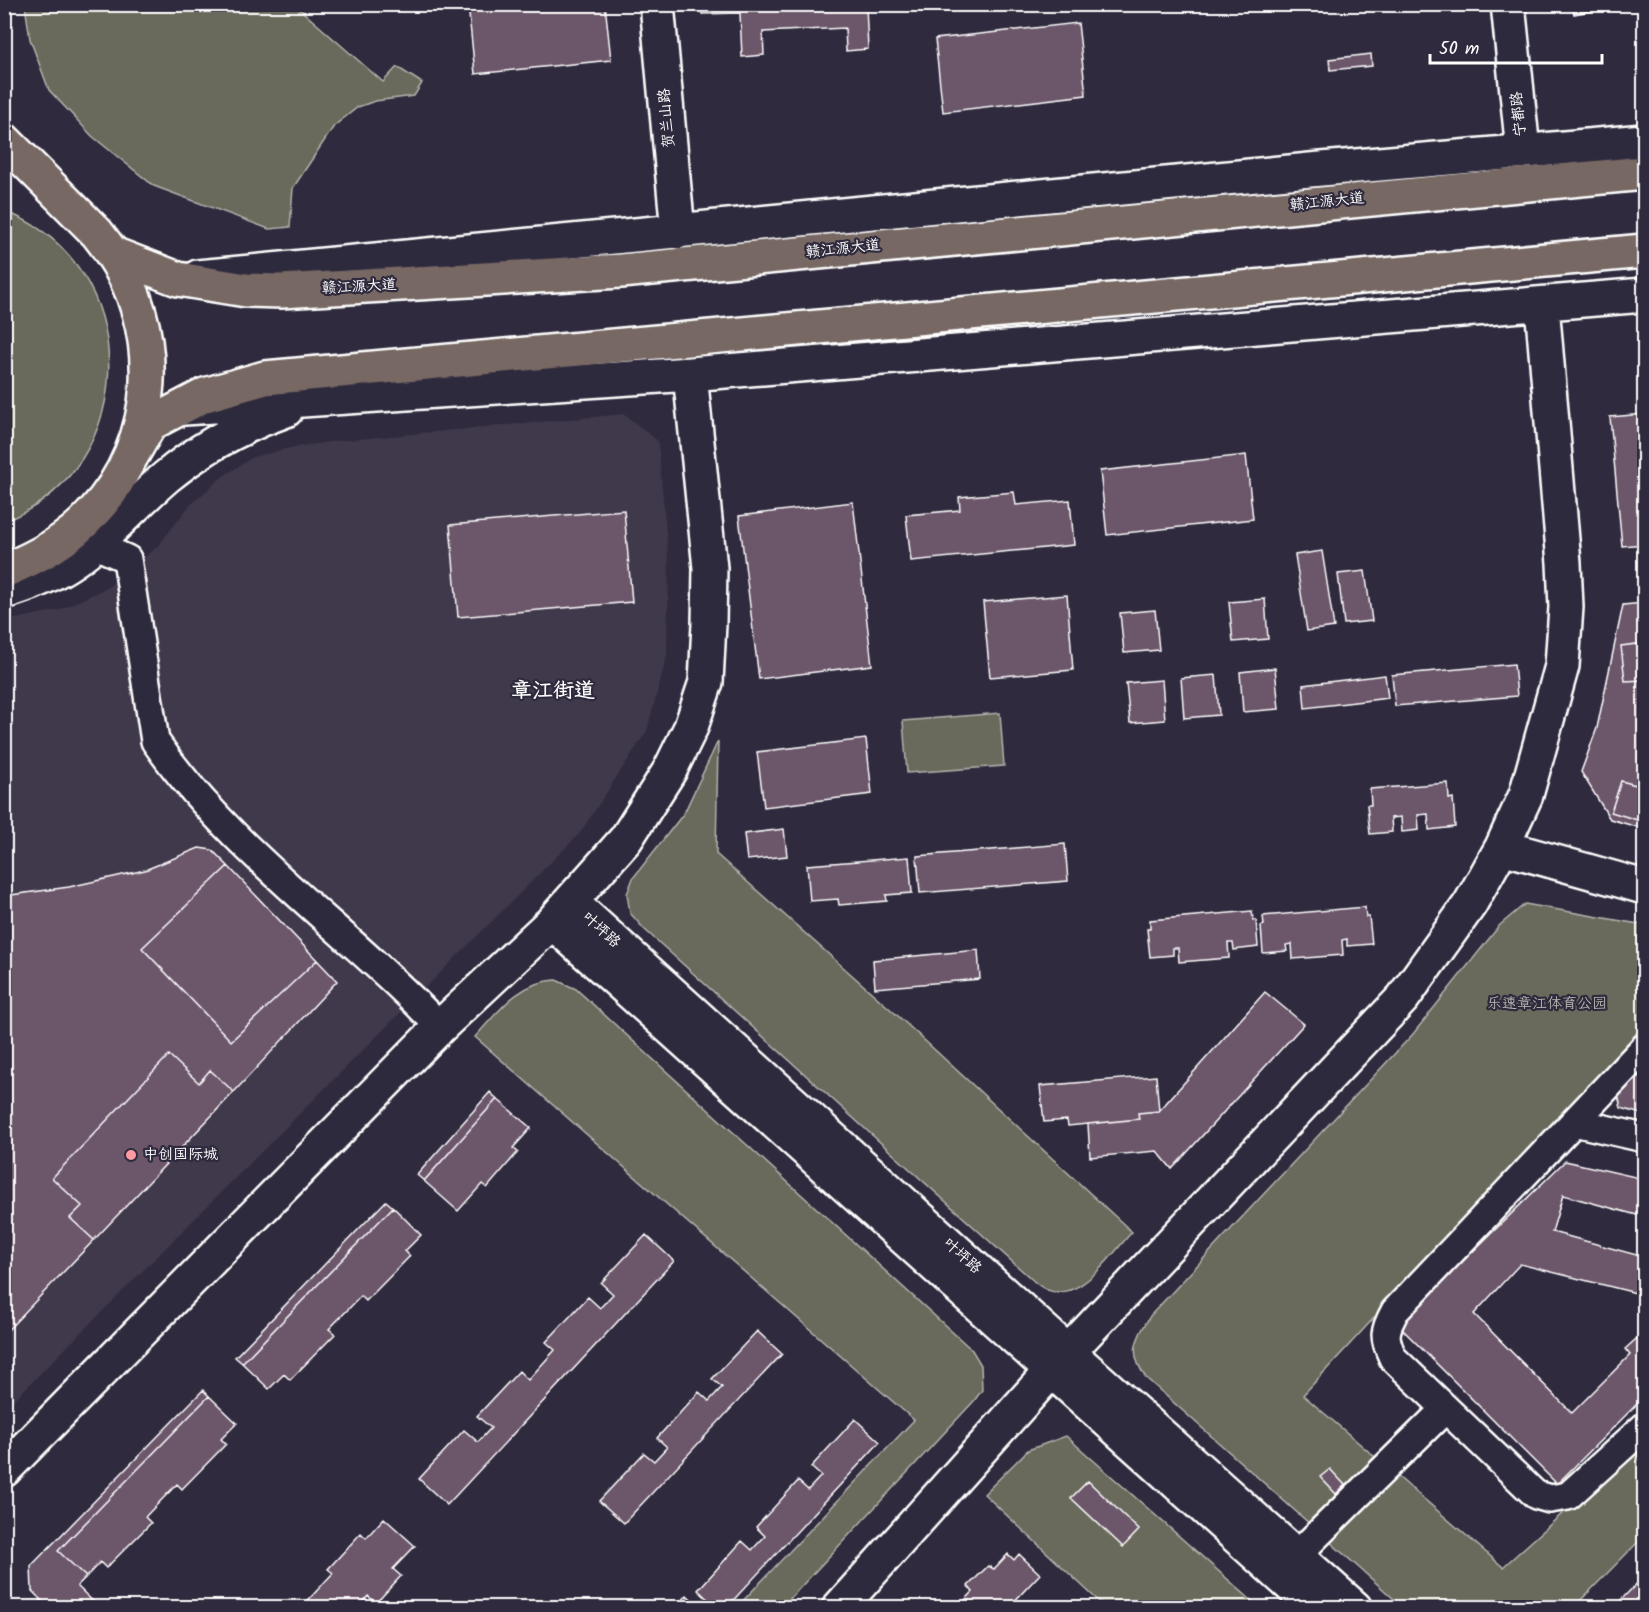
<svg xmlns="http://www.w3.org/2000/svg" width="1649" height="1612" font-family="Kalam,'LXGW WenKai TC',sans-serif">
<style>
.built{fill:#41374b}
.green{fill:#696a5c;stroke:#b4b4ae;stroke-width:1.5}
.building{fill:#6c566b;stroke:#fff;stroke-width:1.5}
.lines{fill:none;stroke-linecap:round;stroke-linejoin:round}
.minor-casing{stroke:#fff;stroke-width:32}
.tertiary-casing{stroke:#fff;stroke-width:38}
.primary-casing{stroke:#fff;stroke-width:38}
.minor{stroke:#2f2a3d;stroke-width:27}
.tertiary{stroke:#2f2a3d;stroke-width:33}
.primary{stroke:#776864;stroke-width:33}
.poi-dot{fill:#ff9aa2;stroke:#2f2a3d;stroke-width:2}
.labels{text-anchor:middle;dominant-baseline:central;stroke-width:4.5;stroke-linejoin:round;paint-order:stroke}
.street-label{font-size:15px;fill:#fff;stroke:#2f2a3d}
.park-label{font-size:15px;fill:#b4b4ae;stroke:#2f2a3d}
.poi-label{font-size:15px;fill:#fff;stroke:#2f2a3d;text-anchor:start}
.district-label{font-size:21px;font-weight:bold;fill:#fff;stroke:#2f2a3d}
</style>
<rect width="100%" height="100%" fill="#2f2a3d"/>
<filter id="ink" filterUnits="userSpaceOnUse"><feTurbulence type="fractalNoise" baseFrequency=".0167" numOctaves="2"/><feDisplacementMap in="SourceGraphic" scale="12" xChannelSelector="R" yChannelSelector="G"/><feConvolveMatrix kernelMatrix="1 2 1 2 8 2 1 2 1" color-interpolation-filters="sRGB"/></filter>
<g filter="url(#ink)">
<path class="built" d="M 624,414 L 658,441 L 669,565 L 667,656 L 647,731 L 580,833 L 5,1409 L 5,621 L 59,610 L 108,587 L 158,546 L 189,506 L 222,477 L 253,457 L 294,447 L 337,441 Z"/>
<path class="green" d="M 25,5 L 295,5 L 383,82 L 397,67 L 422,83 L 414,96 L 375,101 L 358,107 L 334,126 L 293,188 L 290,227 L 269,229 L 154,186 L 92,136 L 49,90 L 30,39 Z
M 4,211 C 144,263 143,468 5,521 Z
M 1000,713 L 1004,766 L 907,773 L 903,721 Z
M 718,741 L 716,854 L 897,1015 L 1132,1232 C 1109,1257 1074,1313 1037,1284 L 644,929 L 630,913 L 627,894 L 633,878 L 684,813 Z
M 1525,904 L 1644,925 L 1644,1025 L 1303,1395 L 1503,1567 L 1644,1440 L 1644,1536 L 1574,1607 L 1403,1607 L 1146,1378 C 1128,1352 1135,1342 1150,1316 L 1413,1034 L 1500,925 Z
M 556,980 L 576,989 L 972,1350 L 981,1365 L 982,1390 L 974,1401 L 782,1607 L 737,1607 L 914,1420 L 475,1037 C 499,1011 518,982 556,980 Z
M 1066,1436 L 1259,1607 L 1105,1607 L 984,1494 L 1028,1450 Z"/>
<path class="building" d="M 468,4 L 605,4 L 611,60 L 475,74 Z
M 701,4 L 887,4 L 866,6 L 868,49 L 846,51 L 845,28 L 763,32 L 764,55 L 742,57 L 740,13 L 702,14 Z
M 1573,4 L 1628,4 L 1574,14 Z
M 1078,23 L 1086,95 L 943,112 L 935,39 Z
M 1371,54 L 1372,66 L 1330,70 L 1329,59 Z
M 1644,414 L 1644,544 L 1622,546 L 1610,417 Z
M 1246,455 L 1253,519 L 1107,535 L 1100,471 Z
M 1014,492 L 1016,505 L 1070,500 L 1074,545 L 911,561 L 906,515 L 960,510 L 959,497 Z
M 853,502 L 872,665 L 759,679 L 739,516 Z
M 624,510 L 632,602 L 458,617 L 450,525 Z
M 1322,551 L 1334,627 L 1307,631 L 1295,555 Z
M 1365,571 L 1372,621 L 1344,624 L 1338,574 Z
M 1067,595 L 1073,670 L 990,677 L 983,602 Z
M 1265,599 L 1268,639 L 1233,642 L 1229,602 Z
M 1644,603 L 1644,643 L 1621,646 L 1625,681 L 1644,680 L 1644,783 L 1637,781 L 1636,785 L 1621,781 L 1611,812 L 1644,822 L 1644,829 L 1610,819 L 1581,772 L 1597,728 L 1623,605 Z
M 1155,610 L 1159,650 L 1124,653 L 1120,613 Z
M 1644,643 L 1644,680 L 1625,681 L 1621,646 Z
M 1514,664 L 1517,696 L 1395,706 L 1392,675 Z
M 1275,668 L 1279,709 L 1243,712 L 1240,672 Z
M 1216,675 L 1219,715 L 1184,718 L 1181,678 Z
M 1385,675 L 1388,698 L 1305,708 L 1303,685 Z
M 1162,680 L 1165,720 L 1130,723 L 1126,683 Z
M 866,739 L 872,794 L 764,807 L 757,752 Z
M 1621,781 L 1636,785 L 1637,781 L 1644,783 L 1644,822 L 1611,812 Z
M 1448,783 L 1449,799 L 1453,798 L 1455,827 L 1429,830 L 1428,814 L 1418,815 L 1419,830 L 1402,832 L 1401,817 L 1391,818 L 1392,832 L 1370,834 L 1367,805 L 1371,805 L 1370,789 Z
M 784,829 L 787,856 L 747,860 L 744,834 Z
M 1065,844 L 1068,881 L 920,893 L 917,856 Z
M 199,848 L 212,850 L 228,866 L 142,948 L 231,1041 L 317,960 L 337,981 L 234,1092 L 210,1070 L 199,1083 L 169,1055 L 52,1178 L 82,1206 L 70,1218 L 94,1240 L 4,1334 L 4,896 L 69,887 L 145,870 Z
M 909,857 L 912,893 L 886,895 L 887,901 L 839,905 L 838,899 L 810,901 L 807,865 Z
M 228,866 L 317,960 L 231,1041 L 142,948 Z
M 1365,907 L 1366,917 L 1369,917 L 1372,944 L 1347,946 L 1347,939 L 1342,940 L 1343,955 L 1293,959 L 1292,944 L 1286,945 L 1287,951 L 1263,953 L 1261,926 L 1264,925 L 1263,916 Z
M 1252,911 L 1253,920 L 1256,920 L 1258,947 L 1234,950 L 1233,943 L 1228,943 L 1229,958 L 1179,962 L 1178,948 L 1173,948 L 1173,955 L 1150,957 L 1147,929 L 1150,929 L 1150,920 Z
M 978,950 L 980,979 L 875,988 L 873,960 Z
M 1265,992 L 1304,1024 L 1172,1169 L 1157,1151 L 1090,1157 L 1088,1124 L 1139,1119 L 1138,1113 L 1159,1111 Z
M 169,1055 L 199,1083 L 210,1070 L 234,1092 L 94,1240 L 70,1218 L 82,1206 L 52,1178 Z
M 1644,1070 L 1644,1115 L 1621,1108 L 1618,1095 Z
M 1156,1076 L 1159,1111 L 1138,1113 L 1139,1119 L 1088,1124 L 1068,1126 L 1067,1120 L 1044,1122 L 1040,1086 Z
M 490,1092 L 497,1099 L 424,1181 L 417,1175 Z
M 497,1099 L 531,1128 L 513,1148 L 518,1152 L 487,1188 L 482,1184 L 458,1211 L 424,1181 Z
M 1565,1161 L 1644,1179 L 1644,1217 L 1563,1195 L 1552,1232 L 1644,1257 L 1644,1295 L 1520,1264 L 1474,1314 L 1572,1413 L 1630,1355 L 1625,1349 L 1644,1332 L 1644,1397 L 1557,1484 L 1398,1325 Z
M 386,1201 L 393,1207 L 242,1363 L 235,1357 Z
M 393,1207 L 421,1235 L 405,1251 L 410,1256 L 366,1301 L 361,1296 L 329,1329 L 335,1334 L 290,1380 L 284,1374 L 269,1389 L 242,1363 Z
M 646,1235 L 674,1261 L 447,1505 L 419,1479 L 464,1430 L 478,1442 L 491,1428 L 477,1416 L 519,1371 L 528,1380 L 555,1350 L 546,1342 L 588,1297 L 600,1308 L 613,1294 L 601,1283 Z
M 757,1331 L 782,1354 L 624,1523 L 599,1501 L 644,1453 L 654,1461 L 667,1447 L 657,1438 L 699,1392 L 709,1401 L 722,1387 L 712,1379 Z
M 203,1390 L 209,1396 L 58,1551 L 86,1577 L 77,1586 L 100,1608 L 49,1608 L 32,1591 L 31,1566 Z
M 209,1396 L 237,1423 L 221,1439 L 226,1444 L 182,1489 L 177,1484 L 145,1517 L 151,1523 L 106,1568 L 100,1562 L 86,1577 L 58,1551 Z
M 855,1419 L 880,1442 L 726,1608 L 717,1608 L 698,1590 L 742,1541 L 752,1550 L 765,1536 L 756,1527 L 798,1481 L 808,1490 L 821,1476 L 811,1467 Z
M 1330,1469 L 1345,1485 L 1336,1494 L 1320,1477 Z
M 1088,1481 L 1139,1530 L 1123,1547 L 1071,1498 Z
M 384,1518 L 415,1546 L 393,1569 L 401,1576 L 376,1603 L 368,1596 L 358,1608 L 301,1608 L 333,1573 L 328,1569 L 361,1533 L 366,1538 Z
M 1008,1554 L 1014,1560 L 1019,1554 L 1040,1574 L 1008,1608 L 957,1608 L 973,1592 L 968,1586 L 988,1566 L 994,1569 Z
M 1644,1576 L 1644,1608 L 1627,1608 L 1620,1601 Z
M 687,1595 L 700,1608 L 675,1608 Z"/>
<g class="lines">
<defs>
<path id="minor" d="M 78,537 L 127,559 L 155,741 C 232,852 348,930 440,1027
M 1644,1048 L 1395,1311 C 1384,1331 1383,1337 1393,1358 L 1536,1495 L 1550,1499 L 1568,1496 L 1644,1427
M 1574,1122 L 1644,1138
M 1299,1557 L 1310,1542 L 1445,1409"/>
<path id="tertiary" d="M 657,4 L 678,232
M 1508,4 L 1523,151
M 198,277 L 1310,170 L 1644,141
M 184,408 L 690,374 L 1644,295
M 4,592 C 86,569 107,528 166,477 C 202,447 243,425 286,410
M 1502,847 L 1644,887
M 571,902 L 1068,1352 L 1355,1608
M 552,922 L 1316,1608
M 4,1470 L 440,1027 L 552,922 L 626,839 L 670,770 L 691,727 L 706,682 L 709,624 L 710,568 L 690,374
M 839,1608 L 1068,1352 L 1403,998 L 1470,904 L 1502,847 L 1526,795 L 1562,666 L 1566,607 L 1564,563 L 1542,305"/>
<path id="primary" d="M 4,140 L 97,233 L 113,254 L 178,279 L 246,290 L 281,291 L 621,271 L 1644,173
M 110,493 L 150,424 L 205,395 L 265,378 L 1644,251
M 4,571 C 37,557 68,541 92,514 C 160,442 165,328 108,248"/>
</defs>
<use href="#minor" class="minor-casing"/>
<use href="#tertiary" class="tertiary-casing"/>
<use href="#primary" class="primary-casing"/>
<use href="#minor" class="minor"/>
<use href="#tertiary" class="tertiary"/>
<use href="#primary" class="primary"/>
</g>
</g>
<circle class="poi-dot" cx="131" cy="1155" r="6"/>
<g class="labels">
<g class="street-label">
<text transform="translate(1519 114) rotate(-96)">宁都路</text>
<text transform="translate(667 118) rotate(-95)">贺兰山路</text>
<text transform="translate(1327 202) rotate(-6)">赣江源大道</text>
<text transform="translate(843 249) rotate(-6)">赣江源大道</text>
<text transform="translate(359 287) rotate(-3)">赣江源大道</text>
<text transform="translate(601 930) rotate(42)">叶坪路</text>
<text transform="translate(962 1256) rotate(42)">叶坪路</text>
</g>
<g class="park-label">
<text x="1547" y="1004">乐速章江体育公园</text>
</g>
<g class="poi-label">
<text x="143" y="1155">中创国际城</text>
</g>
<g class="district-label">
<text x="553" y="691">章江街道</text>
</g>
</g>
<rect width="1649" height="1612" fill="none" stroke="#2f2a3d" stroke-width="24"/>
<rect x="12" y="12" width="1625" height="1588" fill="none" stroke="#fff" stroke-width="2" filter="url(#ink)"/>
<path d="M1430 54v9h172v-9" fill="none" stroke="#ffffff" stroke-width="3"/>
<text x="1439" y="54" font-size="18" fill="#ffffff" stroke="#2f2a3d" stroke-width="4.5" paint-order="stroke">50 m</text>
</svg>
